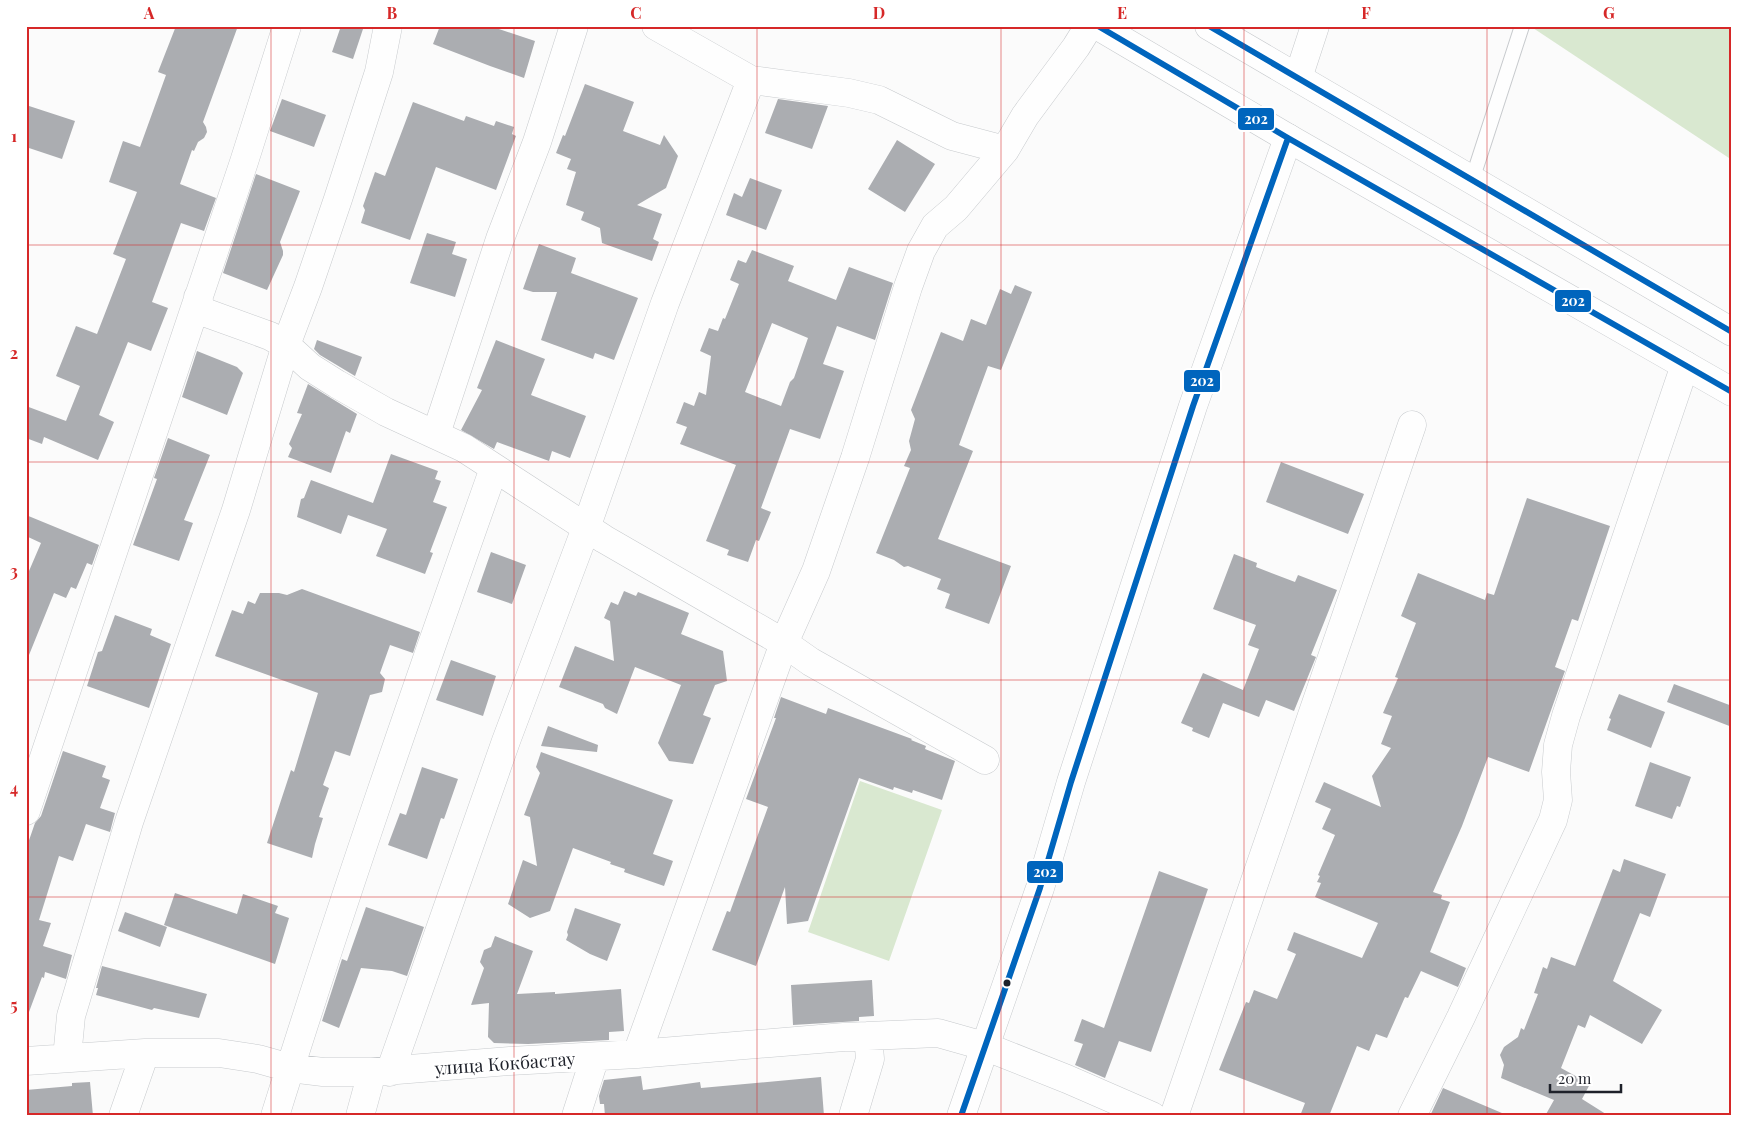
<svg xmlns="http://www.w3.org/2000/svg" width="1758" height="1142" font-family="'Playfair Display',serif">
<style>
.green{fill:#d9e8d0}
.building{fill:#abadb1;fill-rule:evenodd}
.lines{fill:none;stroke-linecap:round;stroke-linejoin:round}
.service-casing{stroke:#c7cacd;stroke-width:16}
.minor-casing{stroke:#c7cacd;stroke-width:29}
.tertiary-casing{stroke:#c7cacd;stroke-width:29}
.trunk-casing{stroke:#c7cacd;stroke-width:29}
.service{stroke:#fefefe;stroke-width:14}
.minor{stroke:#fefefe;stroke-width:28}
.tertiary{stroke:#fefefe;stroke-width:28}
.trunk{stroke:#fefefe;stroke-width:28}
.bus-1-casing{stroke:#fff;stroke-width:10}
.bus-1{stroke:#0065bd;stroke-width:6}
.grid{fill:none;stroke:#d62828;stroke-width:1;stroke-opacity:0.55}
.bus-dot{fill:#1e212a;stroke:#fff;stroke-width:2}
.labels{text-anchor:middle;dominant-baseline:central;stroke-width:5;stroke-linejoin:round;paint-order:stroke}
.street-label{font-size:18px;fill:#1e212a;stroke:#fff}
.line-badge{stroke:#fff;stroke-width:2}
.badge-label{font-size:14px;text-anchor:middle;font-weight:bold;fill:#fff}
.neatline{fill:none;stroke:#d62828;stroke-width:2}
.grid-label{font-size:16px;text-anchor:middle;font-weight:bold;fill:#d62828}
</style>
<rect width="100%" height="100%" fill="#fbfbfb"/>
<path class="green" d="M 1530,26 L 1732,26 L 1732,160 Z
M 860,781 L 942,810 L 889,961 L 808,932 Z"/>
<path class="building" d="M 176,26 L 238,26 L 203,122 L 206,127 L 207,132 L 204,138 L 198,142 L 194,151 L 192,150 L 180,184 L 216,198 L 204,231 L 181,223 L 152,302 L 168,308 L 151,351 L 128,342 L 99,415 L 114,422 L 98,460 L 44,437 L 42,444 L 26,438 L 26,406 L 66,421 L 80,386 L 56,376 L 76,326 L 97,334 L 126,259 L 113,254 L 137,192 L 109,182 L 123,141 L 140,147 L 166,75 L 158,72 Z
M 341,26 L 364,26 L 353,59 L 332,52 Z
M 440,26 L 490,26 L 535,41 L 524,78 L 490,66 L 433,44 Z
M 585,84 L 634,102 L 623,131 L 660,145 L 664,135 L 678,156 L 666,188 L 637,205 L 662,214 L 653,239 L 659,242 L 652,261 L 602,243 L 600,228 L 581,220 L 584,212 L 566,205 L 576,172 L 567,169 L 571,159 L 556,153 L 563,135 L 565,136 Z
M 282,99 L 326,115 L 314,147 L 270,131 Z
M 778,99 L 828,106 L 812,149 L 765,133 Z
M 413,102 L 464,121 L 466,116 L 494,126 L 496,121 L 514,127 L 512,134 L 516,136 L 496,190 L 436,167 L 410,240 L 361,223 L 365,210 L 363,206 L 375,172 L 385,176 Z
M 26,105 L 75,121 L 62,159 L 26,147 Z
M 897,140 L 935,164 L 905,212 L 868,189 Z
M 256,174 L 300,191 L 280,242 L 283,251 L 283,255 L 267,290 L 223,273 Z
M 750,178 L 782,190 L 766,230 L 726,215 L 734,193 L 742,197 Z
M 427,233 L 456,242 L 452,254 L 467,259 L 455,297 L 410,283 Z
M 539,244 L 576,258 L 571,273 L 638,298 L 614,360 L 595,353 L 593,359 L 541,340 L 557,292 L 533,292 L 523,289 Z
M 752,250 L 794,266 L 788,281 L 836,300 L 849,267 L 893,283 L 875,340 L 837,326 L 823,364 L 844,371 L 820,439 L 790,429 L 761,508 L 771,512 L 759,541 L 756,540 L 748,562 L 727,555 L 729,550 L 706,541 L 736,465 L 680,444 L 687,427 L 676,423 L 684,402 L 694,406 L 699,392 L 706,395 L 711,356 L 700,351 L 709,328 L 718,331 L 723,318 L 725,319 L 739,284 L 730,280 L 738,260 L 746,263 ZM 772,323 L 808,338 L 794,378 L 790,382 L 781,406 L 745,392 Z
M 1015,285 L 1032,292 L 1001,370 L 988,366 L 959,445 L 973,451 L 938,539 L 1011,566 L 989,624 L 945,608 L 950,594 L 937,589 L 941,579 L 908,566 L 904,567 L 894,560 L 876,553 L 910,468 L 904,466 L 911,450 L 909,441 L 915,419 L 911,410 L 941,332 L 963,341 L 971,319 L 986,325 L 1000,289 L 1011,294 Z
M 317,340 L 362,357 L 355,376 L 320,355 L 314,349 Z
M 496,340 L 545,359 L 531,395 L 586,416 L 570,458 L 552,451 L 549,461 L 497,442 L 494,449 L 461,430 L 482,390 L 477,388 Z
M 197,351 L 237,367 L 243,373 L 227,415 L 182,397 Z
M 308,384 L 357,414 L 350,433 L 346,431 L 331,473 L 288,457 L 292,448 L 289,444 L 302,414 L 297,413 Z
M 168,438 L 210,455 L 184,520 L 193,523 L 179,561 L 133,545 L 157,479 L 154,478 Z
M 391,454 L 438,471 L 435,479 L 441,481 L 433,502 L 447,507 L 430,552 L 433,553 L 425,574 L 376,556 L 387,529 L 348,515 L 341,534 L 297,517 L 301,499 L 304,498 L 311,480 L 373,503 Z
M 1281,462 L 1364,494 L 1348,534 L 1266,502 Z
M 1527,498 L 1610,526 L 1578,621 L 1572,619 L 1555,667 L 1565,671 L 1529,772 L 1488,757 L 1462,826 L 1433,892 L 1442,895 L 1441,899 L 1450,902 L 1430,952 L 1466,968 L 1458,987 L 1421,971 L 1408,998 L 1405,997 L 1387,1038 L 1376,1034 L 1369,1051 L 1357,1046 L 1329,1116 L 1300,1116 L 1305,1103 L 1219,1070 L 1246,1002 L 1249,1003 L 1254,990 L 1277,999 L 1296,954 L 1287,950 L 1294,932 L 1362,958 L 1378,923 L 1315,897 L 1321,883 L 1317,882 L 1320,876 L 1318,875 L 1335,835 L 1322,829 L 1331,809 L 1315,802 L 1324,782 L 1381,807 L 1372,776 L 1391,748 L 1381,744 L 1392,716 L 1383,713 L 1398,678 L 1395,677 L 1416,623 L 1401,616 L 1418,573 L 1485,600 L 1487,593 L 1494,595 Z
M 26,515 L 99,545 L 92,565 L 87,563 L 76,589 L 71,587 L 66,598 L 54,593 L 27,660 L 26,578 L 41,543 L 26,536 Z
M 491,552 L 526,565 L 512,604 L 477,592 Z
M 1234,554 L 1257,563 L 1256,567 L 1295,582 L 1298,575 L 1337,590 L 1311,655 L 1316,657 L 1294,711 L 1266,700 L 1259,717 L 1223,703 L 1209,738 L 1192,731 L 1193,728 L 1181,723 L 1203,673 L 1243,690 L 1259,649 L 1248,645 L 1256,625 L 1213,609 Z
M 302,589 L 420,632 L 413,653 L 390,645 L 380,673 L 385,679 L 382,692 L 370,695 L 350,756 L 335,751 L 323,785 L 329,788 L 319,817 L 323,818 L 315,844 L 312,858 L 267,843 L 291,770 L 294,772 L 318,693 L 215,656 L 232,610 L 243,614 L 248,601 L 255,604 L 260,593 L 279,593 L 287,595 Z
M 624,591 L 636,596 L 638,592 L 689,613 L 681,634 L 723,651 L 727,681 L 715,685 L 703,715 L 711,718 L 693,764 L 669,761 L 658,743 L 681,685 L 635,667 L 617,714 L 605,708 L 603,704 L 559,687 L 575,646 L 614,661 L 610,621 L 604,618 L 611,602 L 618,605 Z
M 115,615 L 152,629 L 150,635 L 171,644 L 149,708 L 87,686 L 98,652 L 102,651 Z
M 451,660 L 496,676 L 483,716 L 436,700 Z
M 1674,684 L 1732,706 L 1732,727 L 1667,702 Z
M 1619,694 L 1665,712 L 1651,748 L 1607,730 L 1611,719 L 1609,718 Z
M 781,697 L 826,714 L 828,708 L 912,739 L 911,740 L 926,746 L 925,749 L 955,761 L 942,800 L 913,790 L 912,793 L 894,787 L 893,790 L 859,778 L 808,921 L 787,924 L 785,887 L 756,966 L 712,950 L 727,911 L 730,912 L 768,807 L 746,799 L 776,718 L 774,718 Z
M 548,726 L 598,745 L 597,752 L 541,746 Z
M 63,751 L 106,766 L 102,777 L 110,780 L 100,808 L 115,813 L 110,832 L 86,824 L 73,861 L 59,856 L 39,920 L 51,923 L 43,946 L 72,955 L 66,979 L 45,972 L 44,978 L 42,977 L 29,1012 L 26,1012 L 26,849 L 35,823 L 41,816 Z
M 541,752 L 673,800 L 653,854 L 673,861 L 664,886 L 624,872 L 625,869 L 610,864 L 611,862 L 573,848 L 550,911 L 530,918 L 508,904 L 523,860 L 537,866 L 530,817 L 524,815 L 540,773 L 536,767 Z
M 1650,762 L 1691,777 L 1680,807 L 1677,806 L 1672,819 L 1635,806 Z
M 422,767 L 458,779 L 444,819 L 441,818 L 427,859 L 388,845 L 400,813 L 406,815 Z
M 1624,859 L 1666,874 L 1650,917 L 1640,913 L 1613,981 L 1662,1010 L 1642,1044 L 1590,1015 L 1585,1028 L 1578,1025 L 1561,1068 L 1590,1084 L 1582,1099 L 1609,1116 L 1545,1116 L 1554,1100 L 1501,1078 L 1504,1065 L 1500,1055 L 1504,1047 L 1518,1037 L 1521,1028 L 1524,1030 L 1538,994 L 1534,993 L 1543,967 L 1547,969 L 1551,957 L 1575,966 L 1613,869 L 1620,872 Z
M 1159,871 L 1208,889 L 1151,1052 L 1119,1041 L 1105,1078 L 1075,1065 L 1083,1044 L 1074,1041 L 1082,1019 L 1104,1028 Z
M 175,893 L 237,914 L 243,894 L 278,906 L 275,913 L 289,918 L 275,964 L 164,925 Z
M 366,907 L 424,927 L 407,976 L 392,971 L 361,968 L 339,1028 L 322,1021 L 342,959 L 347,961 Z
M 575,908 L 621,924 L 607,961 L 590,954 L 566,940 L 568,935 L 567,932 Z
M 125,912 L 167,927 L 160,947 L 118,931 Z
M 495,936 L 533,951 L 517,994 L 555,992 L 555,994 L 621,989 L 624,1031 L 609,1032 L 609,1040 L 528,1044 L 494,1043 L 488,1037 L 489,1003 L 471,1005 L 484,968 L 480,962 L 484,950 L 491,947 Z
M 102,966 L 207,994 L 199,1018 L 154,1008 L 152,1010 L 96,995 L 98,988 L 96,988 Z
M 872,980 L 874,1016 L 859,1017 L 859,1021 L 793,1025 L 791,985 Z
M 641,1076 L 643,1090 L 700,1082 L 701,1088 L 821,1077 L 824,1116 L 605,1116 L 604,1104 L 600,1104 L 599,1096 L 604,1080 Z
M 90,1082 L 93,1116 L 26,1116 L 26,1090 L 72,1086 L 72,1083 Z
M 1443,1088 L 1509,1116 L 1430,1116 Z"/>
<g class="lines">
<defs>
<path id="service" d="M 1472,180 L 1522,26"/>
<path id="minor" d="M 656,26 L 751,80 L 849,93 L 879,100 L 952,136 L 1005,150
M 198,297 L 201,311 L 270,336 L 286,345 L 310,367 L 337,384 L 386,412 L 464,448 L 604,539 L 784,643 L 811,662 L 985,760
M 436,434 L 500,239 L 537,142 L 574,26
M 26,811 L 244,162 L 287,26
M 637,1054 L 784,643 L 816,571 L 855,458 L 908,287 L 921,251 L 935,226 L 956,208 L 1005,150 L 1025,116 L 1076,47 L 1089,26
M 67,1058 L 71,1016 L 129,822 L 236,510 L 286,345 L 308,287 L 338,199 L 379,72 L 388,26
M 26,1061 L 145,1053 L 219,1053 L 258,1059 L 290,1068 L 323,1072 L 372,1072 L 510,1061 L 637,1054 L 844,1037 L 938,1033 L 984,1046 L 1067,1079 L 1152,1116
M 390,1072 L 506,741 L 586,528 L 665,303 L 751,80
M 123,1116 L 145,1053
M 275,1116 C 343,898 418,683 494,468
M 360,1116 L 372,1072
M 576,1116 L 595,1057
M 853,1116 L 870,1059 L 868,1036
M 1174,1116 L 1412,425
M 1412,1116 L 1461,1017 L 1553,820 L 1558,800 L 1556,772 L 1558,745 L 1566,716 L 1685,365"/>
<path id="tertiary" d="M 1298,78 L 1315,26
M 961,1116 L 1040,888 L 1071,782 L 1193,406 L 1288,138"/>
<path id="trunk" d="M 1098,26 L 1288,138 L 1732,392
M 1209,26 L 1732,332"/>
</defs>
<use href="#service" class="service-casing"/>
<use href="#minor" class="minor-casing"/>
<use href="#tertiary" class="tertiary-casing"/>
<use href="#trunk" class="trunk-casing"/>
<use href="#service" class="service"/>
<use href="#minor" class="minor"/>
<use href="#tertiary" class="tertiary"/>
<use href="#trunk" class="trunk"/>
<defs>
<path id="bus-1" d="M 1098,26 L 1288,138 L 1732,392
M 1209,26 L 1732,332
M 961,1116 L 1040,888 L 1071,782 L 1193,406 L 1288,138"/>
</defs>
<use href="#bus-1" class="bus-1-casing"/>
<use href="#bus-1" class="bus-1"/>
</g>
<path class="grid" d="M 271,26 L 271,1116M 514,26 L 514,1116M 757,26 L 757,1116M 1001,26 L 1001,1116M 1244,26 L 1244,1116M 1487,26 L 1487,1116M 26,245 L 1732,245M 26,462 L 1732,462M 26,680 L 1732,680M 26,897 L 1732,897"/>
<circle class="bus-dot" cx="1007" cy="983" r="4.5"/>
<g class="labels">
<g class="street-label">
<text transform="translate(505 1063) rotate(-4)">улица Кокбастау</text>
</g>
</g>
<g class="line-badge">
<rect x="1237" y="107" width="38" height="24" rx="5" fill="#0065bd"/>
<rect x="1554" y="289" width="38" height="24" rx="5" fill="#0065bd"/>
<rect x="1183" y="369" width="38" height="24" rx="5" fill="#0065bd"/>
<rect x="1026" y="860" width="38" height="24" rx="5" fill="#0065bd"/>
</g>
<g class="badge-label">
<text x="1256" y="124">202</text>
<text x="1573" y="306">202</text>
<text x="1202" y="386">202</text>
<text x="1045" y="877">202</text>
</g>
<rect width="1758" height="1142" fill="none" stroke="#ffffff" stroke-width="55"/>
<path d="M1550 1084v8h71v-8" fill="none" stroke="#1e212a" stroke-width="2.5"/>
<text x="1558" y="1084" font-size="15" fill="#1e212a" stroke="#ffffff" stroke-width="4" paint-order="stroke">20 m</text>
<rect x="28" y="28" width="1702" height="1086" class="neatline"/>
<g class="grid-label">
<text x="149" y="19">A</text>
<text x="392" y="19">B</text>
<text x="636" y="19">C</text>
<text x="879" y="19">D</text>
<text x="1122" y="19">E</text>
<text x="1366" y="19">F</text>
<text x="1609" y="19">G</text>
<text x="14" y="142">1</text>
<text x="14" y="359">2</text>
<text x="14" y="577">3</text>
<text x="14" y="794">4</text>
<text x="14" y="1011">5</text>
</g>
</svg>
